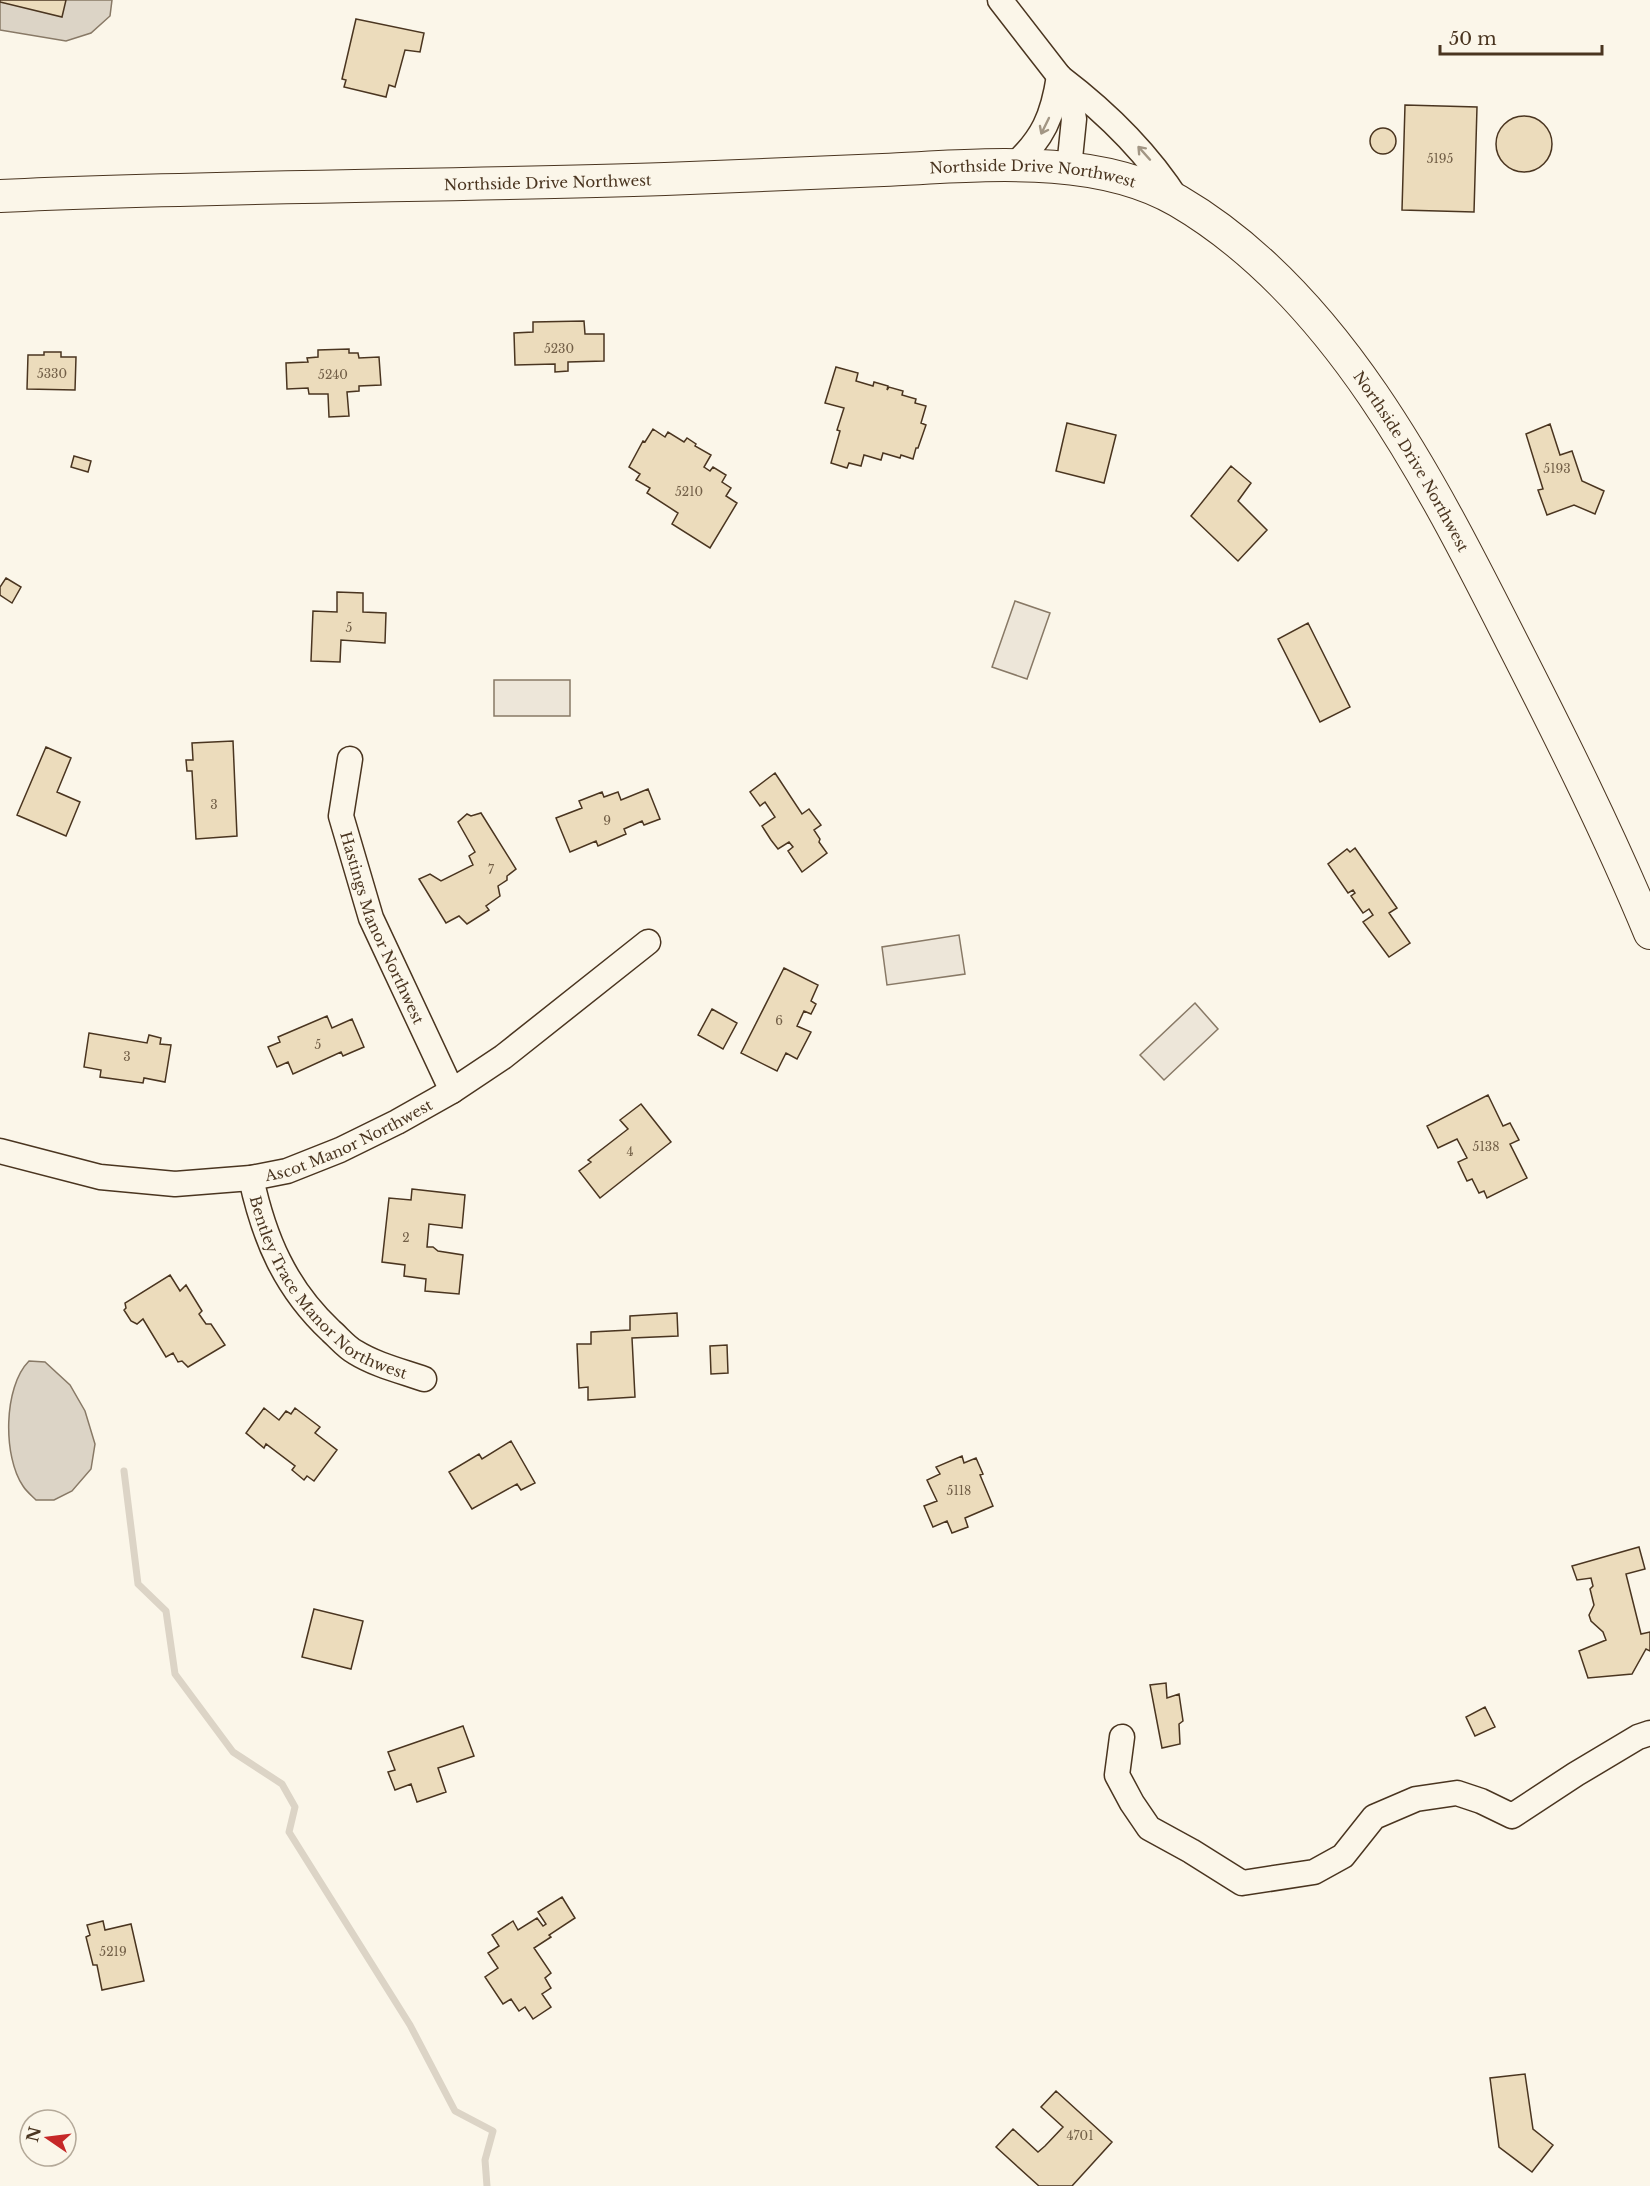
<svg xmlns="http://www.w3.org/2000/svg" width="1650" height="2186" font-family="'Libre Baskerville',serif">
<style>
.green{fill:#ede6d9;stroke:#887966;stroke-width:1.5}
.water{fill:#dcd4c6;stroke:#887966;stroke-width:1.5}
.lines{fill:none;stroke-linecap:round;stroke-linejoin:round}
.stream{stroke:#dcd4c6;stroke-width:7}
.building{fill:#ecdcbc;stroke:#4a3520;stroke-width:1.5}
.minor-casing{stroke:#4a3520;stroke-width:27}
.major-casing{stroke:#4a3520;stroke-width:34}
.minor{stroke:#fbf6e9;stroke-width:24}
.major{stroke:#fbf6e9;stroke-width:32}
.oneway{stroke:#a29684}
.labels{text-anchor:middle;dominant-baseline:central;stroke-width:4.5;stroke-linejoin:round;paint-order:stroke}
.number-label{font-size:12px;fill:#725f47}
.street-label{font-size:15px;fill:#4a3520;stroke:#fbf6e9}
</style>
<rect width="100%" height="100%" fill="#fbf6e9"/>
<path class="green" d="M 1015,601 L 1050,613 L 1027,679 L 992,667 Z
M 494,680 L 570,680 L 570,716 L 494,716 Z
M 959,935 L 965,974 L 887,985 L 882,947 Z
M 1195,1003 L 1218,1029 L 1164,1080 L 1140,1055 Z"/>
<path class="water" d="M 0,0 L 112,0 L 110,16 L 91,33 L 66,41 L 0,30 Z
M 29,1361 L 45,1362 L 70,1385 L 85,1411 L 95,1444 L 91,1469 L 72,1491 L 54,1500 L 36,1500 C 32,1496 26,1491 23,1486 C 3,1457 3,1387 29,1361 Z"/>
<g class="lines">
<path class="stream" d="M 124,1471 L 138,1584 L 166,1611 L 175,1674 L 233,1752 L 282,1784 L 295,1807 L 289,1832 L 410,2025 L 455,2111 L 493,2131 L 485,2160 L 487,2186"/>
</g>
<path class="building" d="M 0,0 L 66,0 L 62,17 L 0,2 Z
M 356,19 L 424,33 L 420,52 L 405,50 L 395,87 L 389,85 L 386,97 L 344,87 L 346,80 L 342,79 Z
M 1405,105 L 1477,107 L 1474,212 L 1402,210 Z
M1496 144a28 28 0 1 1 56 0a28 28 0 1 1-56 0Z
M1370 141a13 13 0 1 1 26 0a13 13 0 1 1-26 0Z
M 584,321 L 585,334 L 604,334 L 604,361 L 568,362 L 568,371 L 555,372 L 555,364 L 515,365 L 514,333 L 533,332 L 533,322 Z
M 349,349 L 349,353 L 358,353 L 359,358 L 379,357 L 381,385 L 359,386 L 359,391 L 347,392 L 349,416 L 329,417 L 328,394 L 309,394 L 308,388 L 287,389 L 286,363 L 308,362 L 307,358 L 318,357 L 318,350 Z
M 44,352 L 61,352 L 61,357 L 76,357 L 75,390 L 27,389 L 28,355 L 44,355 Z
M 836,367 L 858,373 L 856,381 L 873,386 L 874,382 L 888,386 L 887,390 L 889,387 L 903,391 L 902,395 L 916,399 L 915,403 L 926,406 L 921,423 L 926,425 L 918,448 L 916,448 L 913,459 L 901,455 L 900,458 L 883,453 L 881,460 L 864,455 L 861,466 L 849,463 L 847,468 L 831,463 L 840,431 L 837,430 L 844,408 L 825,403 Z
M 1067,423 L 1116,435 L 1104,483 L 1056,471 Z
M 1550,424 L 1560,455 L 1572,451 L 1582,481 L 1604,491 L 1595,514 L 1574,505 L 1547,515 L 1538,490 L 1543,489 L 1526,434 Z
M 653,429 L 665,437 L 668,432 L 684,442 L 687,438 L 696,444 L 695,446 L 711,455 L 704,467 L 710,471 L 713,467 L 726,475 L 722,482 L 731,488 L 726,496 L 737,503 L 710,548 L 672,524 L 678,513 L 647,493 L 650,488 L 636,480 L 640,474 L 629,467 L 643,441 L 645,442 Z
M 74,456 L 91,461 L 88,472 L 71,467 Z
M 1231,466 L 1251,483 L 1238,501 L 1267,530 L 1238,561 L 1191,516 Z
M 6,578 L 21,587 L 12,603 L 0,595 L 0,587 Z
M 337,592 L 363,593 L 363,612 L 386,613 L 385,643 L 341,640 L 340,662 L 311,661 L 313,611 L 337,612 Z
M 1308,623 L 1350,707 L 1320,722 L 1278,639 Z
M 233,741 L 237,836 L 196,839 L 192,771 L 187,771 L 186,760 L 193,760 L 192,743 Z
M 46,747 L 71,758 L 57,792 L 80,802 L 66,836 L 17,815 Z
M 775,773 L 802,814 L 809,809 L 821,825 L 814,830 L 820,839 L 819,842 L 827,853 L 802,872 L 788,851 L 793,847 L 789,842 L 778,849 L 771,840 L 762,826 L 775,817 L 765,802 L 760,806 L 750,792 Z
M 648,789 L 660,819 L 644,825 L 642,821 L 624,829 L 626,834 L 598,846 L 596,841 L 570,852 L 556,818 L 582,808 L 579,801 L 602,792 L 604,797 L 618,792 L 621,800 Z
M 481,813 L 516,869 L 507,876 L 507,880 L 498,886 L 500,896 L 486,906 L 489,910 L 467,924 L 459,916 L 446,923 L 419,879 L 430,874 L 441,881 L 473,865 L 469,856 L 475,852 L 458,822 L 467,814 L 471,816 Z
M 1355,848 L 1397,908 L 1389,913 L 1410,943 L 1389,957 L 1363,922 L 1373,915 L 1369,909 L 1363,913 L 1351,896 L 1355,893 L 1353,890 L 1348,893 L 1328,864 L 1347,849 L 1350,852 Z
M 784,968 L 818,985 L 811,1001 L 816,1004 L 811,1014 L 804,1011 L 797,1026 L 811,1032 L 797,1059 L 786,1053 L 777,1071 L 741,1053 Z
M 712,1009 L 737,1023 L 723,1049 L 698,1035 Z
M 327,1016 L 332,1028 L 352,1019 L 364,1047 L 343,1056 L 341,1052 L 293,1074 L 288,1062 L 277,1067 L 268,1047 L 280,1042 L 278,1037 Z
M 89,1033 L 147,1043 L 149,1035 L 161,1038 L 160,1044 L 171,1045 L 165,1082 L 144,1078 L 143,1083 L 100,1077 L 101,1070 L 84,1067 Z
M 1488,1095 L 1503,1126 L 1510,1123 L 1519,1140 L 1510,1144 L 1527,1178 L 1487,1198 L 1484,1191 L 1479,1193 L 1472,1179 L 1467,1181 L 1458,1162 L 1467,1158 L 1457,1139 L 1438,1148 L 1427,1126 Z
M 641,1104 L 671,1142 L 600,1198 L 579,1171 L 591,1162 L 588,1160 L 628,1129 L 620,1120 Z
M 412,1189 L 465,1195 L 462,1228 L 429,1224 L 427,1247 L 433,1247 L 438,1251 L 463,1255 L 459,1294 L 425,1291 L 426,1279 L 404,1276 L 405,1265 L 382,1262 L 389,1198 L 411,1200 Z
M 170,1275 L 180,1291 L 186,1285 L 202,1311 L 199,1314 L 206,1324 L 211,1324 L 225,1345 L 188,1367 L 182,1361 L 178,1362 L 173,1353 L 166,1357 L 143,1319 L 137,1324 L 131,1321 L 124,1310 L 126,1308 L 125,1303 Z
M 677,1313 L 678,1336 L 632,1338 L 635,1397 L 588,1400 L 588,1387 L 579,1388 L 577,1344 L 591,1344 L 591,1332 L 630,1330 L 630,1316 Z
M 727,1345 L 728,1373 L 711,1374 L 710,1346 Z
M 264,1408 L 279,1420 L 286,1411 L 291,1414 L 295,1408 L 320,1427 L 315,1433 L 337,1450 L 314,1481 L 307,1476 L 304,1480 L 292,1470 L 295,1466 L 266,1444 L 264,1448 L 246,1433 Z
M 511,1441 L 535,1483 L 521,1490 L 517,1484 L 472,1509 L 449,1472 L 479,1454 L 482,1459 Z
M 962,1456 L 964,1463 L 976,1458 L 983,1474 L 980,1475 L 993,1506 L 965,1518 L 968,1527 L 952,1533 L 947,1521 L 933,1527 L 924,1506 L 937,1501 L 927,1480 L 940,1474 L 936,1467 Z
M 1639,1547 L 1645,1569 L 1626,1574 L 1641,1634 L 1650,1632 L 1650,1651 L 1646,1649 L 1632,1674 L 1588,1678 L 1579,1651 L 1606,1640 L 1603,1632 L 1591,1621 L 1589,1615 L 1594,1605 L 1590,1589 L 1593,1586 L 1591,1578 L 1577,1580 L 1572,1566 Z
M 314,1609 L 363,1621 L 351,1669 L 302,1657 Z
M 1166,1683 L 1167,1698 L 1179,1694 L 1183,1721 L 1179,1724 L 1180,1744 L 1162,1748 L 1150,1685 Z
M 1485,1707 L 1495,1727 L 1475,1736 L 1466,1717 Z
M 463,1726 L 474,1756 L 438,1768 L 446,1792 L 417,1802 L 411,1784 L 395,1790 L 388,1772 L 395,1770 L 388,1752 Z
M 562,1897 L 575,1918 L 549,1935 L 551,1937 L 534,1948 L 551,1973 L 545,1978 L 551,1988 L 542,1994 L 551,2007 L 533,2019 L 525,2007 L 519,2011 L 511,1999 L 503,2004 L 485,1977 L 498,1968 L 488,1953 L 499,1946 L 492,1935 L 513,1921 L 518,1930 L 537,1918 L 543,1926 L 546,1924 L 538,1912 Z
M 103,1921 L 105,1930 L 131,1924 L 144,1981 L 102,1990 L 97,1965 L 93,1965 L 86,1937 L 90,1935 L 87,1925 Z
M 1525,2074 L 1533,2129 L 1553,2145 L 1532,2172 L 1499,2147 L 1490,2078 Z
M 1056,2091 L 1112,2142 L 1072,2186 L 1039,2186 L 996,2147 L 1013,2129 L 1038,2152 L 1045,2146 L 1063,2127 L 1041,2107 Z"/>
<g class="lines">
<defs>
<g id="minor">
<path d="M 1000,0 L 1059,76 L 1070,100 L 1074,119 L 1069,168"/>
<path d="M 1061,78 C 1107,113 1147,152 1178,201"/>
<path d="M 1013,166 C 1043,139 1053,116 1059,76"/>
<path id="s1" d="M 350,759 L 341,816 L 371,918 L 452,1091"/>
<path id="s2" d="M 0,1151 L 100,1177 L 175,1184 L 251,1178 L 287,1171 L 340,1150 L 397,1122 L 452,1091 L 503,1057 L 648,942"/>
<path id="s3" d="M 251,1178 C 264,1238 285,1288 331,1331 C 339,1338 346,1347 355,1352 C 376,1365 401,1371 424,1379"/>
<path d="M 1122,1737 L 1117,1775 L 1132,1803 L 1149,1828 L 1191,1851 L 1242,1883 L 1314,1872 L 1343,1856 L 1374,1817 L 1416,1799 L 1457,1793 L 1481,1801 L 1512,1816 L 1576,1774 L 1638,1737 L 1650,1733"/>
</g>
<g id="major">
<path id="s4" d="M 0,196 C 221,186 443,186 665,179 C 737,176 810,173 883,170 C 976,166 1094,152 1178,201 C 1337,294 1432,484 1512,642 C 1561,738 1609,834 1650,933"/>
</g>
</defs>
<use href="#minor" class="minor-casing"/>
<use href="#major" class="major-casing"/>
<use href="#minor" class="minor"/>
<use href="#major" class="major"/>
</g>
<defs><path id="oneway-shaft" d="M-6 0H5M1.5-3L5.5 0L1.5 3" fill="none" stroke-width="1.6" stroke-linecap="round" stroke-linejoin="round" transform="scale(1.5)"/></defs>
<g class="oneway">
<use href="#oneway-shaft" transform="translate(1045 126) rotate(116)"/>
<use href="#oneway-shaft" transform="translate(1144 153) rotate(-132)"/>
</g>
<g class="labels">
<g class="number-label">
<text x="1440" y="158">5195</text>
<text x="559" y="348">5230</text>
<text x="52" y="373">5330</text>
<text x="333" y="374">5240</text>
<text x="1557" y="468">5193</text>
<text x="689" y="491">5210</text>
<text x="349" y="627">5</text>
<text x="214" y="804">3</text>
<text x="607" y="820">9</text>
<text x="491" y="869">7</text>
<text x="779" y="1020">6</text>
<text x="318" y="1044">5</text>
<text x="127" y="1056">3</text>
<text x="1486" y="1146">5138</text>
<text x="630" y="1151">4</text>
<text x="406" y="1237">2</text>
<text x="959" y="1490">5118</text>
<text x="113" y="1951">5219</text>
<text x="1080" y="2135">4701</text>
</g>
<g class="street-label">
<text stroke="none"><textPath href="#s4" startOffset="1034">Northside Drive Northwest</textPath></text>
<text stroke="none"><textPath href="#s4" startOffset="548">Northside Drive Northwest</textPath></text>
<text stroke="none"><textPath href="#s4" startOffset="1538">Northside Drive Northwest</textPath></text>
<text stroke="none"><textPath href="#s1" startOffset="177">Hastings Manor Northwest</textPath></text>
<text stroke="none"><textPath href="#s2" startOffset="360">Ascot Manor Northwest</textPath></text>
<text stroke="none"><textPath href="#s3" startOffset="141">Bentley Trace Manor Northwest</textPath></text>
</g>
</g>
<g transform="translate(48 2138) rotate(284)"><circle r="28" fill="#fbf6e9" stroke="#b4a999" stroke-width="1.5"/>
<path d="M0-4.5L10 22L0 15L-10 22Z" fill="#c62828"/>
<text y="-9" font-size="16" font-weight="bold" text-anchor="middle" fill="#4a3520">N</text>
</g>
<path d="M1440 45v9h162v-9" fill="none" stroke="#4a3520" stroke-width="3"/>
<text x="1449" y="45" font-size="18" fill="#4a3520" stroke="#fbf6e9" stroke-width="4.5" paint-order="stroke">50 m</text>
</svg>
